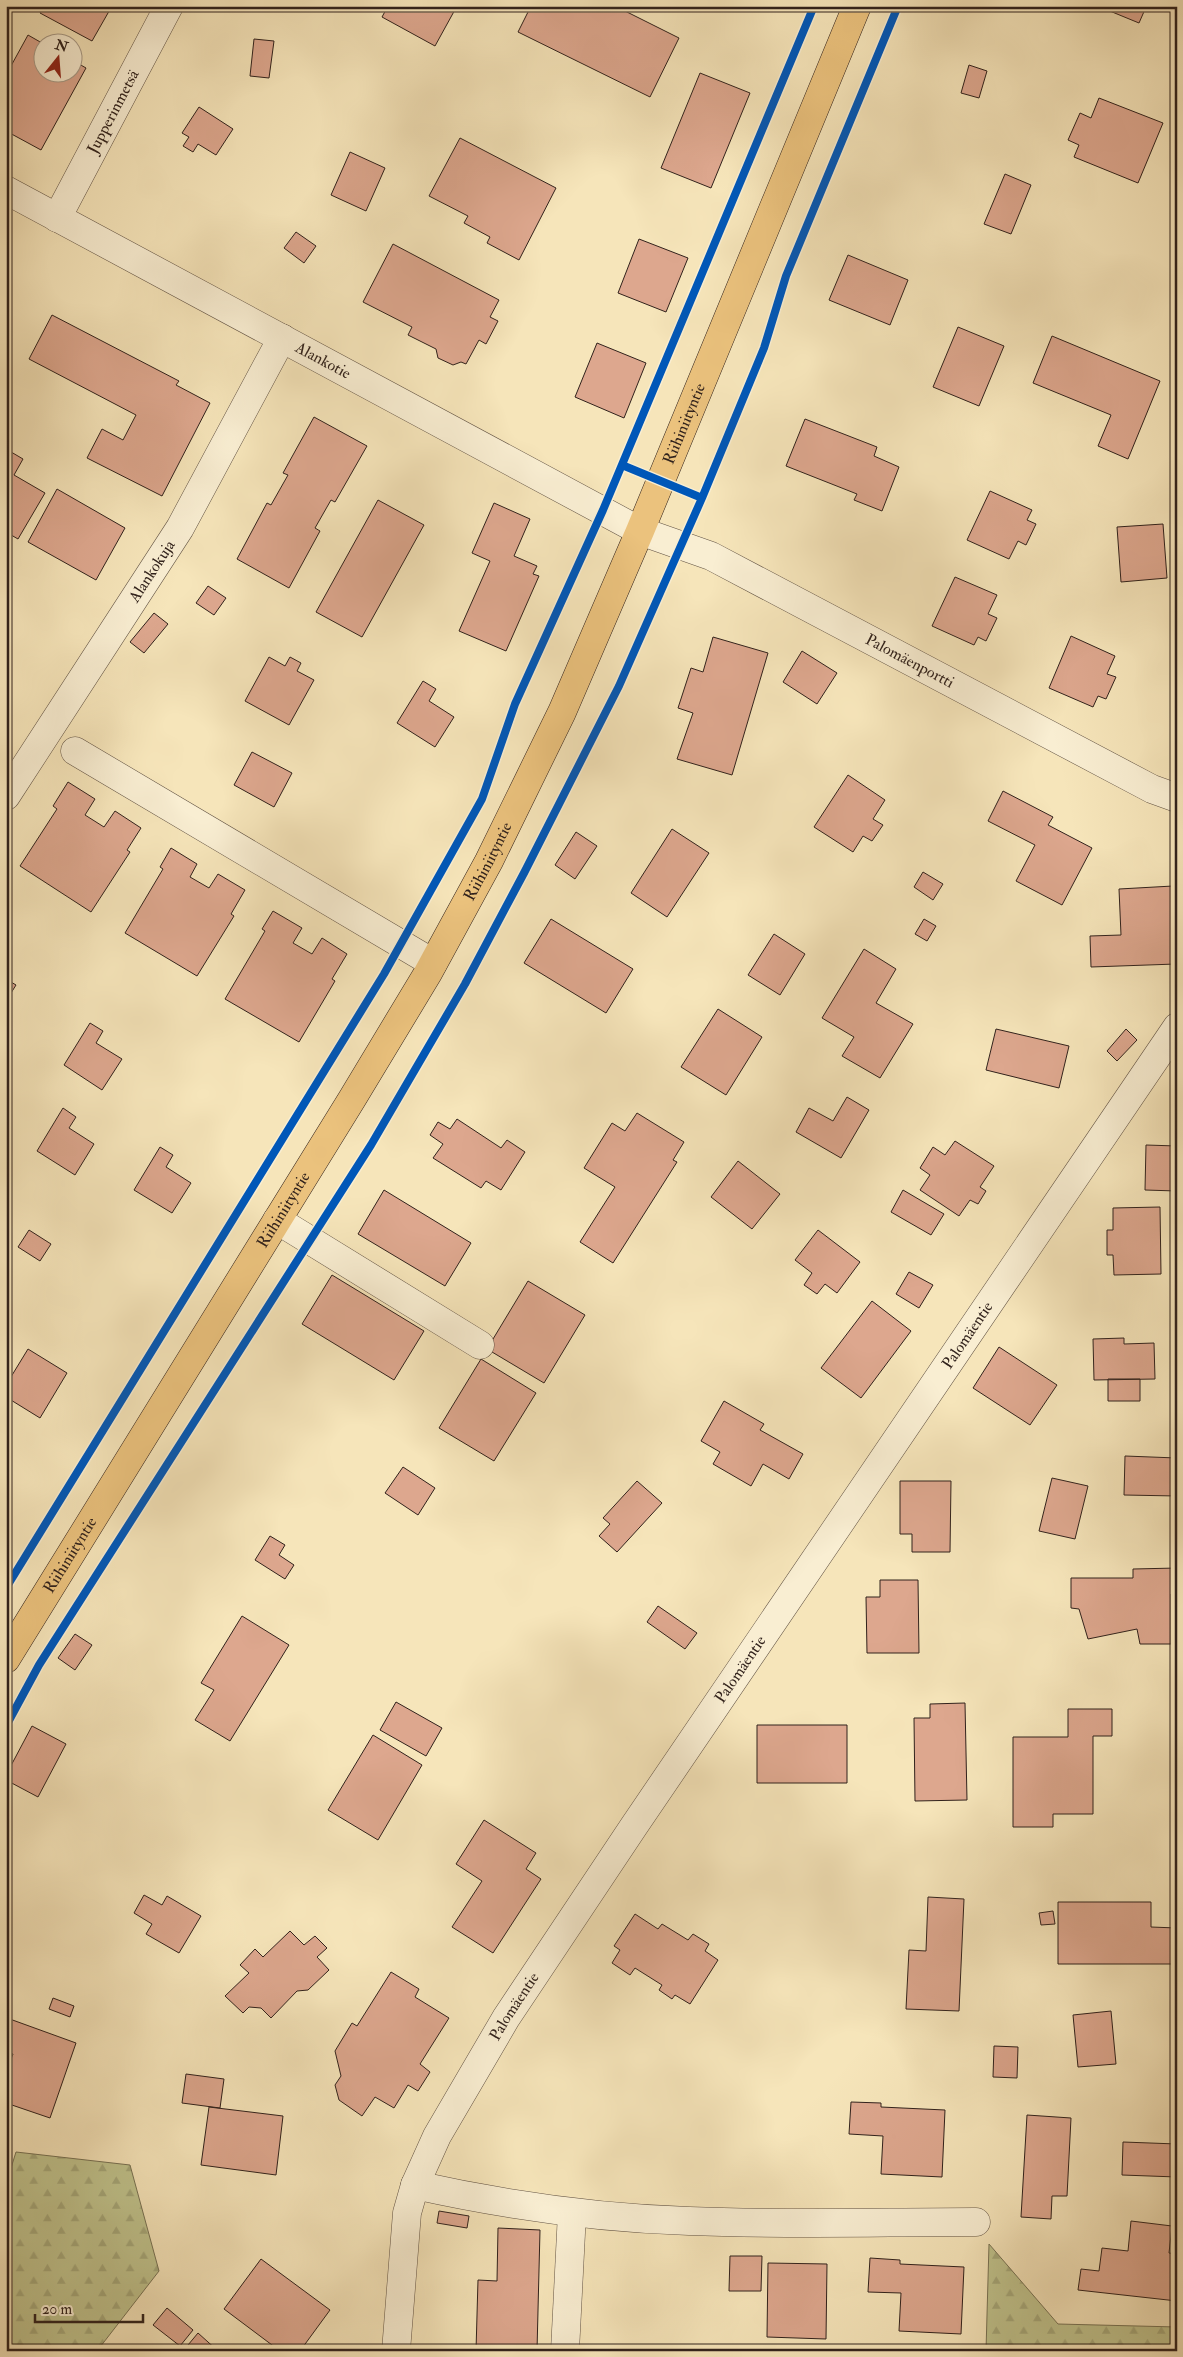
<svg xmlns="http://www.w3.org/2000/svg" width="1183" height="2357" font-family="'IM FELL Double Pica',serif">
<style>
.forest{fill:url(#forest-firs);stroke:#787254}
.building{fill:#dda78e;stroke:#31221c}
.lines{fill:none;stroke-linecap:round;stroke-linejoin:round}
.minor-casing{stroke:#625344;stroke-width:29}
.major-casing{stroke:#31221c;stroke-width:29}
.minor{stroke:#f9eed2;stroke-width:28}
.major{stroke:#ebc27d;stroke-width:28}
.cycleway-casing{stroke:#f9eed2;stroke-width:11}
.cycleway{stroke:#0057b8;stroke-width:8}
.labels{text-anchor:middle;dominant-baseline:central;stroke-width:5;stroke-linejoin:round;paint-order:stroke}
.street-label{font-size:16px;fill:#31221c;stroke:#f9eed2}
</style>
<defs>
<pattern id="forest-firs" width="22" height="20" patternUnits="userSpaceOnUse" patternTransform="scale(1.25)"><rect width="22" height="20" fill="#c0c38d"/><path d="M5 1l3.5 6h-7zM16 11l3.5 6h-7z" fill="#a5a779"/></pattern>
</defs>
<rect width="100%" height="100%" fill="#f6e5ba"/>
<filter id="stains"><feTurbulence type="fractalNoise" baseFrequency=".004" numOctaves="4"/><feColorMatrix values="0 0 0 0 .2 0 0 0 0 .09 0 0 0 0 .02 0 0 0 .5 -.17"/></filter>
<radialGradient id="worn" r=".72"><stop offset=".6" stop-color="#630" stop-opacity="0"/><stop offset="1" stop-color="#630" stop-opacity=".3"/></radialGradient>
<path class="forest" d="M 16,2152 L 130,2165 L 159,2271 L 97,2351 L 6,2351 L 6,2184 Z
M 989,2244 L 1058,2324 L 1177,2327 L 1177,2351 L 986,2351 Z"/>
<path class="building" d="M 44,6 L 112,6 L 92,41 L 40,13 Z
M 388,6 L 457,6 L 435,46 L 382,17 Z
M 531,6 L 615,6 L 679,38 L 650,97 L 518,32 Z
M 1157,6 L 1156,11 L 1146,7 L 1139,23 L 1100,7 Z
M 28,35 L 42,43 L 42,72 L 72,72 L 72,60 L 86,68 L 41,150 L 6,131 L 6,75 Z
M 254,39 L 274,41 L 269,78 L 250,76 Z
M 969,65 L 987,71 L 979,98 L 961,93 Z
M 700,73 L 750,93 L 711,188 L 661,168 Z
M 1099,98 L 1163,123 L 1138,183 L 1074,157 L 1079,145 L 1068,140 L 1080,113 L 1091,118 Z
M 199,107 L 233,129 L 216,155 L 198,144 L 193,152 L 183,146 L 189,137 L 182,133 Z
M 460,138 L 556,188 L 519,260 L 487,243 L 490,237 L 464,223 L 468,216 L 429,196 Z
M 350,152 L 385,168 L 366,211 L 331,195 Z
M 1005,174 L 1031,185 L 1011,234 L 984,224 Z
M 296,232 L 316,246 L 304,263 L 284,248 Z
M 639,239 L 688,258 L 666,312 L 618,293 Z
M 393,244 L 499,300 L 490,317 L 498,321 L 486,344 L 479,340 L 466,364 L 461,362 L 453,365 L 438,358 L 436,349 L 408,335 L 412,327 L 363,302 Z
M 848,255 L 908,280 L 890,325 L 829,300 Z
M 52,315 L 179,381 L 176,385 L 210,403 L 162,496 L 87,458 L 102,429 L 123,440 L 136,415 L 29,359 Z
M 958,327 L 1004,346 L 979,406 L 933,387 Z
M 1052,336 L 1160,381 L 1128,459 L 1098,446 L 1111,415 L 1033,383 Z
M 597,343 L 646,363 L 624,418 L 575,397 Z
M 314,417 L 367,446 L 335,502 L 331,500 L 315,528 L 320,531 L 289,588 L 237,559 L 267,503 L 271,505 L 288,475 L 283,473 Z
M 805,419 L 877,447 L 874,456 L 899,467 L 882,511 L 854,500 L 857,494 L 786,466 Z
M 6,449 L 23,459 L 14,475 L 45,493 L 18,539 L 6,532 Z
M 57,489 L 125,528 L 96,580 L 28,542 Z
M 990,491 L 1032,510 L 1027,520 L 1036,524 L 1026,545 L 1018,541 L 1009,559 L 967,540 Z
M 378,500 L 424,525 L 362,637 L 316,612 Z
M 494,503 L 530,519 L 514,556 L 537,566 L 533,574 L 539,576 L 506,651 L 459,631 L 490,561 L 472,553 Z
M 1163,524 L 1167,578 L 1121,582 L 1117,527 Z
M 955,577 L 997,595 L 988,614 L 997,618 L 986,641 L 978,637 L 974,645 L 932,626 Z
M 208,586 L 226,598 L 214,615 L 196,603 Z
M 154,613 L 168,624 L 144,653 L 130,642 Z
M 1071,636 L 1115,656 L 1107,674 L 1116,677 L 1106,699 L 1098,696 L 1093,707 L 1049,688 Z
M 713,637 L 768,653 L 732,775 L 677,759 L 693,713 L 678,708 L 691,668 L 703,672 Z
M 802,651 L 837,673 L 817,704 L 783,682 Z
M 269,657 L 285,666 L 290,657 L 301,663 L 297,671 L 314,680 L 289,725 L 245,701 Z
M 423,681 L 436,689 L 429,701 L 454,717 L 435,747 L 397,723 Z
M 252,752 L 292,773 L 274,807 L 234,785 Z
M 848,775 L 885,800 L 873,819 L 883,825 L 872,841 L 863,836 L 853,852 L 814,827 Z
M 68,782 L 95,799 L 85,815 L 104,827 L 115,811 L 141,828 L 127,850 L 130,852 L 91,912 L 20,866 L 57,809 L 53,806 Z
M 1003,791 L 1053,817 L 1048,825 L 1092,848 L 1062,905 L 1016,881 L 1035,845 L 988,821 Z
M 672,829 L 709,853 L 667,917 L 631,893 Z
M 576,832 L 597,846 L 575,879 L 555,865 Z
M 171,848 L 197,864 L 190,877 L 209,888 L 218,874 L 245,890 L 231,914 L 234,916 L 197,976 L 125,933 L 163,869 L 160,867 Z
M 923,872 L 943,884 L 933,900 L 914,887 Z
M 1173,886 L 1176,964 L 1091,967 L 1090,936 L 1121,935 L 1119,889 Z
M 273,911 L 302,928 L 293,943 L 312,954 L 322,938 L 347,954 L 332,979 L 335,981 L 299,1042 L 225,999 L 265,931 L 262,929 Z
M 551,919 L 633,969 L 606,1013 L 524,963 Z
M 924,919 L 936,926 L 927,941 L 915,934 Z
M 774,934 L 805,954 L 780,995 L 748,975 Z
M 864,949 L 896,969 L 876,1003 L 913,1024 L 880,1078 L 842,1056 L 854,1037 L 822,1018 Z
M 6,979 L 16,985 L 6,1001 Z
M 718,1009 L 762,1037 L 726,1095 L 681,1067 Z
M 90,1023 L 103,1031 L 96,1043 L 122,1059 L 102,1090 L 64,1065 Z
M 996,1029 L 1069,1046 L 1059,1088 L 986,1070 Z
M 1126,1029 L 1137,1040 L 1117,1061 L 1107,1051 Z
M 847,1097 L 869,1110 L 841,1158 L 796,1132 L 809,1108 L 833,1121 Z
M 63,1108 L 76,1117 L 69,1128 L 94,1144 L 75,1175 L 37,1151 Z
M 637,1113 L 684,1142 L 673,1160 L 677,1162 L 613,1263 L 580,1242 L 615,1187 L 584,1168 L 612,1123 L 625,1131 Z
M 457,1119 L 501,1148 L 507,1140 L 525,1152 L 501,1190 L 486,1181 L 481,1188 L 433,1158 L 443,1144 L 430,1135 L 438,1122 L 450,1129 Z
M 955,1141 L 994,1166 L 980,1187 L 986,1191 L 978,1204 L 970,1200 L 959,1216 L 920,1190 L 930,1175 L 920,1168 L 933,1147 L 945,1155 Z
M 1146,1145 L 1177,1146 L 1177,1191 L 1145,1190 Z
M 160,1147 L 173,1155 L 166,1167 L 191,1183 L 172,1213 L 134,1190 Z
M 738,1161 L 780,1194 L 752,1229 L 711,1197 Z
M 384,1190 L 471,1243 L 445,1286 L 358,1234 Z
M 903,1190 L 944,1214 L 931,1235 L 891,1212 Z
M 1160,1207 L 1161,1274 L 1114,1275 L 1113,1255 L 1107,1255 L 1107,1230 L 1113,1230 L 1113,1208 Z
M 29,1230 L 51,1244 L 40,1261 L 18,1247 Z
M 818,1230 L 860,1262 L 837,1293 L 825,1284 L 817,1294 L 804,1285 L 812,1273 L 795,1260 Z
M 909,1272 L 933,1285 L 919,1308 L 896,1294 Z
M 332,1275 L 424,1331 L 394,1380 L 302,1324 Z
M 528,1281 L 585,1315 L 544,1383 L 487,1349 Z
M 872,1301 L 911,1331 L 861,1398 L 821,1368 Z
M 1124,1338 L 1124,1344 L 1154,1343 L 1155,1379 L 1094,1380 L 1093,1339 Z
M 999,1347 L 1057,1385 L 1030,1425 L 973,1388 Z
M 28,1349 L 67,1373 L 40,1418 L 6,1397 L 6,1385 Z
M 481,1359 L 536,1393 L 494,1461 L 439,1428 Z
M 1108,1379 L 1140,1379 L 1140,1401 L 1108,1401 Z
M 724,1401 L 764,1424 L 760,1430 L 803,1454 L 789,1479 L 763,1464 L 751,1486 L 713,1464 L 720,1452 L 701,1441 Z
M 1125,1456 L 1177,1458 L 1177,1496 L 1124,1495 Z
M 403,1467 L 435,1488 L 418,1515 L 385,1493 Z
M 1052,1478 L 1088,1486 L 1075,1539 L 1039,1531 Z
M 637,1481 L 662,1503 L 617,1552 L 599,1536 L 610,1524 L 603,1518 Z
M 900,1481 L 951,1481 L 950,1552 L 912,1552 L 912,1534 L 900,1534 Z
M 270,1536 L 285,1545 L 279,1555 L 294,1565 L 285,1579 L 255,1560 Z
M 1177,1568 L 1177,1593 L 1171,1594 L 1171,1644 L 1140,1644 L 1137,1629 L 1088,1639 L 1079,1609 L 1071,1608 L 1071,1578 L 1133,1578 L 1133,1569 Z
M 880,1580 L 918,1580 L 919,1653 L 867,1653 L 866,1597 L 880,1597 Z
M 658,1606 L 697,1633 L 685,1649 L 647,1622 Z
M 242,1616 L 289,1645 L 230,1741 L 195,1720 L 214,1690 L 201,1683 Z
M 75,1634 L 92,1645 L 75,1670 L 58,1658 Z
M 396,1702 L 442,1728 L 426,1756 L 380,1730 Z
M 965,1703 L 967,1800 L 915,1801 L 914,1718 L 930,1718 L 930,1704 Z
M 1068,1709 L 1112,1709 L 1112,1736 L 1093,1736 L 1093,1814 L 1053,1814 L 1053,1827 L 1013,1827 L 1013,1737 L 1068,1737 Z
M 757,1725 L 847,1725 L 847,1783 L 757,1783 Z
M 32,1726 L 66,1744 L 38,1797 L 6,1780 L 6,1775 Z
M 373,1735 L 422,1765 L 378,1840 L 328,1810 Z
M 484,1820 L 536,1853 L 526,1869 L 541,1879 L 493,1953 L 452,1927 L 482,1881 L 456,1864 Z
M 144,1895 L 162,1905 L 167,1896 L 201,1916 L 179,1953 L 146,1934 L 152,1924 L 134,1913 Z
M 928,1897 L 964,1899 L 959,2011 L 906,2009 L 909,1950 L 926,1951 Z
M 1058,1902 L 1151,1902 L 1151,1927 L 1177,1928 L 1177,1964 L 1058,1964 Z
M 1053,1911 L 1055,1924 L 1041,1925 L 1039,1913 Z
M 635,1914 L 658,1929 L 662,1924 L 688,1940 L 693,1934 L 709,1944 L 705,1951 L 718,1960 L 690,2004 L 675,1995 L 672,1999 L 659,1990 L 662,1985 L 635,1968 L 630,1975 L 612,1963 L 620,1950 L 614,1946 Z
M 290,1931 L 304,1945 L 315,1936 L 327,1948 L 317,1957 L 329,1970 L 308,1990 L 297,1991 L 271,2018 L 261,2008 L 249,2007 L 243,2013 L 225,1996 L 249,1973 L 240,1965 L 255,1949 L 263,1957 Z
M 391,1972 L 419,1989 L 415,1997 L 449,2018 L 420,2064 L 430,2072 L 418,2091 L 408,2085 L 394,2108 L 375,2097 L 362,2116 L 339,2100 L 335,2085 L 341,2076 L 335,2051 L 352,2023 L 357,2026 Z
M 53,1998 L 74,2006 L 70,2017 L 49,2009 Z
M 1111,2011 L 1116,2064 L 1078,2067 L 1073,2015 Z
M 7,2018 L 76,2043 L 50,2118 L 6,2103 L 6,2072 L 13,2054 L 6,2052 Z
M 994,2046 L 1018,2047 L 1017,2078 L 993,2077 Z
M 186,2074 L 224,2079 L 220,2108 L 182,2103 Z
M 851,2102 L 881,2103 L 881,2107 L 945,2110 L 942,2177 L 881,2174 L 883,2136 L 849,2134 Z
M 209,2107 L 283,2116 L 276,2175 L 201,2165 Z
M 1027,2115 L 1071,2118 L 1067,2196 L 1052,2196 L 1051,2219 L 1021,2217 Z
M 1123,2142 L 1177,2144 L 1177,2177 L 1122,2175 Z
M 439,2211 L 469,2216 L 467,2228 L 437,2223 Z
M 1131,2221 L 1172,2226 L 1169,2253 L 1177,2254 L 1177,2301 L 1078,2290 L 1081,2269 L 1099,2271 L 1102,2248 L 1128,2251 Z
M 498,2228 L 540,2230 L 537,2351 L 476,2351 L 478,2280 L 497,2281 Z
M 730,2256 L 762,2256 L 761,2291 L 729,2291 Z
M 870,2258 L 900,2260 L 900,2264 L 964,2267 L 961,2334 L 899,2331 L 901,2293 L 868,2292 Z
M 261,2259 L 330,2310 L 300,2351 L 280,2351 L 224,2309 Z
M 768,2263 L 827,2264 L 826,2339 L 767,2337 Z
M 167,2308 L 193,2330 L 180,2346 L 153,2325 Z
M 198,2333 L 218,2351 L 183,2351 Z"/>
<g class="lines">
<defs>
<g id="minor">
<path id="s1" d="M 6,190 L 640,531 L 711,556 L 1152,789 L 1177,798"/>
<path id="s2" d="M 57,218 L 169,6"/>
<path d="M 75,751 L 433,963"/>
<path id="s3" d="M 6,796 L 180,528 L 282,338"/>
<path d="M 277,1220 L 480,1345"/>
<path d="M 415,2185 C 505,2205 597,2218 689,2221 C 784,2225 880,2222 976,2222"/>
<path id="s4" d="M 396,2351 L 407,2213 L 415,2185 L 437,2136 L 506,2018 L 634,1826 L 1177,1027"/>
<path d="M 565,2351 L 572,2213"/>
</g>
<g id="major">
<path id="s5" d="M 6,1659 L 352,1099 L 428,973 L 489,861 L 562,712 L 640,531 L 857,6"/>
</g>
</defs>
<use href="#minor" class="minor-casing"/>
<use href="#major" class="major-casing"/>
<use href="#minor" class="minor"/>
<use href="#major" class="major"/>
<defs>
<path id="cycleway" d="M 622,465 L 702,498
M 6,1588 L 384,974 L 482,799 L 515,704 L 603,510 L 814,6
M 6,1726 L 39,1665 L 371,1145 L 465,984 L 524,873 L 619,686 L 702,498 L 764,348 L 786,276 L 898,6"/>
</defs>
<use href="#cycleway" class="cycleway-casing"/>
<use href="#cycleway" class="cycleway"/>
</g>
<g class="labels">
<g class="street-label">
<text stroke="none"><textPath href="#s2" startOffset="120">Jupperinmetsä</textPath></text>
<text stroke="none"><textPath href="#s1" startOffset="360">Alankotie</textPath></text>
<text stroke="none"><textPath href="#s5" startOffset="1412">Riihiniityntie</textPath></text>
<text stroke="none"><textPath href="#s3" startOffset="268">Alankokuja</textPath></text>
<text stroke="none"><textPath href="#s1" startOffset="1020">Palomäenportti</textPath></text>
<text stroke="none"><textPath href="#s5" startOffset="932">Riihiniityntie</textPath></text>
<text stroke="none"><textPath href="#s5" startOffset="528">Riihiniityntie</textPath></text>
<text stroke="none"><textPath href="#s4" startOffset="1182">Palomäentie</textPath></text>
<text stroke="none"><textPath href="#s5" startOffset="122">Riihiniityntie</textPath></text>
<text stroke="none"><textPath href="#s4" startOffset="778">Palomäentie</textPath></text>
<text stroke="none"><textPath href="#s4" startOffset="372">Palomäentie</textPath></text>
</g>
</g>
<rect width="1183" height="2357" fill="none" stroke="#f6e5ba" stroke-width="25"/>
<rect x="8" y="8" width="1168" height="2342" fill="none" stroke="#31221c" stroke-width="2.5"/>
<rect x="12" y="12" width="1158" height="2332" fill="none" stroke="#31221c"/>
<g transform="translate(58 58) rotate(17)"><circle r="24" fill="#f9eed2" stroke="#a99c89"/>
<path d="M0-4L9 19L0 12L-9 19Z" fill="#8f2418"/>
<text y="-8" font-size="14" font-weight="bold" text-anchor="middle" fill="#31221c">N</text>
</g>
<path d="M35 2314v8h108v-8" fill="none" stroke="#31221c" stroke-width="2.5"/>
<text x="42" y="2314" font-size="15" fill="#31221c" stroke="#f9eed2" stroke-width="4" paint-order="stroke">20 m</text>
<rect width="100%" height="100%" filter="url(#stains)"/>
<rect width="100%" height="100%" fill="url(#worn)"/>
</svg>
